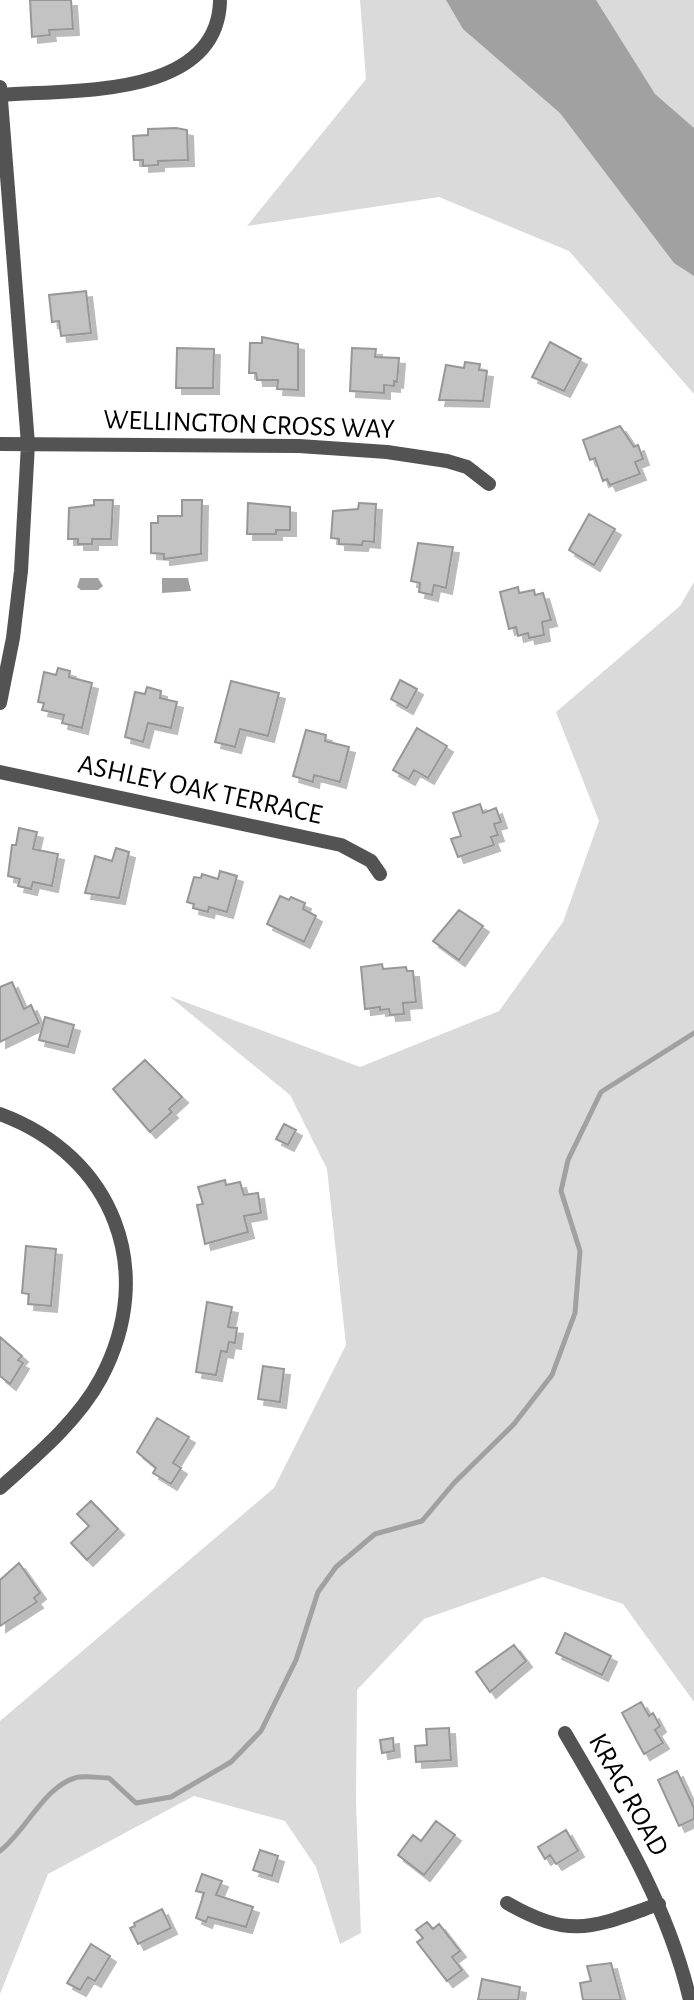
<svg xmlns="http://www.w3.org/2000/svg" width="694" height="2000" font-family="'Alegreya Sans',sans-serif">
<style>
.green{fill:#dadada}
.water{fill:#a1a1a1}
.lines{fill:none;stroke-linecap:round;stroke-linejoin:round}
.stream{stroke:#a1a1a1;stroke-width:5}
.building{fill:#c3c3c3;stroke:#979797;stroke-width:2;filter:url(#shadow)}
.minor{stroke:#535353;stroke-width:14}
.labels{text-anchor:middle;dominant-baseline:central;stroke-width:7;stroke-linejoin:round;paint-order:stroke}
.street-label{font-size:28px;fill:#000;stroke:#fff}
</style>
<defs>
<filter id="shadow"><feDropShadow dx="6" dy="6" stdDeviation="0" flood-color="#0004"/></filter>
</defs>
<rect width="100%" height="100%" fill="#fff"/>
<path class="green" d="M 360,0 L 694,0 L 694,394 L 569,251 L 439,197 L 247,226 L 366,79 Z
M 694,582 L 694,1702 L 623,1604 L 543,1577 L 424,1619 L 357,1690 L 356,1803 L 361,1933 L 340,1944 L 316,1867 L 285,1821 L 194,1796 L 48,1874 L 0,1994 L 0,1721 L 274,1488 L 346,1345 L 327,1169 L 290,1095 L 169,996 L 360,1067 L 499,1011 L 563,922 L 599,821 L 556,712 L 680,606 Z"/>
<path class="water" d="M 446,0 L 596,0 L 655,94 L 694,128 L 694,276 L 674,263 L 560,113 L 463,29 Z
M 80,578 L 98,578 L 103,586 L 98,590 L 81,590 L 77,587 Z
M 162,578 L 188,578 L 191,591 L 162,593 Z"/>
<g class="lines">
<path class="stream" d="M 0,1851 C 25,1832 44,1787 75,1778 C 84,1775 99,1778 109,1778 L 136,1803 L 171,1797 L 231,1762 L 261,1731 L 296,1660 L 318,1592 L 336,1567 L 375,1534 L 422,1521 L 454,1483 L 514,1424 L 552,1375 L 575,1313 L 580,1251 L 561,1191 L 568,1160 L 601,1092 L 694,1033"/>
</g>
<path class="building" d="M 30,0 L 71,0 L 73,29 L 49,30 L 50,35 L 32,37 Z
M 176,128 L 187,130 L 188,160 L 158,161 L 158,165 L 143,166 L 143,160 L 134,160 L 133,136 L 148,135 L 148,129 Z
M 86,291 L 91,333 L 61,336 L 59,321 L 52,322 L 49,295 Z
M 262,337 L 298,344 L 298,390 L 277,389 L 278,380 L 257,380 L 256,373 L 249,373 L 250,343 L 262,343 Z
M 550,342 L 581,359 L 564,391 L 532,377 Z
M 177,348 L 214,349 L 213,388 L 176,388 Z
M 352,348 L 376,349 L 375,357 L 399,358 L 397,382 L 394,381 L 394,386 L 384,385 L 384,393 L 350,391 Z
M 465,362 L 480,364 L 479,370 L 487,371 L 483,401 L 439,400 L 446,365 L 464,368 Z
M 620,426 L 634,447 L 638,445 L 643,459 L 635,462 L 640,474 L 610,485 L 607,479 L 603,481 L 595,458 L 590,460 L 583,440 Z
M 94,500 L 113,500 L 111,539 L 92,539 L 92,544 L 78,544 L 78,539 L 68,539 L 69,508 L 94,505 Z
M 182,500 L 202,500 L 201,554 L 164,559 L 164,554 L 151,553 L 151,523 L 158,523 L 158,516 L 182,516 Z
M 248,503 L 290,507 L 290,530 L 276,530 L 276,534 L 247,534 Z
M 359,503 L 376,504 L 374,542 L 363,541 L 362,545 L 339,544 L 339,539 L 331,538 L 333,511 L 358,509 Z
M 589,514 L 615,529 L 594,565 L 569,550 Z
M 418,543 L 453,547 L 446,588 L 434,585 L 432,595 L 419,592 L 420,583 L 411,581 Z
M 518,587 L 519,593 L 534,590 L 535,595 L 543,593 L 551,620 L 542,622 L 544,635 L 529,638 L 528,633 L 518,636 L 516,627 L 509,629 L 500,592 Z
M 58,668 L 70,671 L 69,677 L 92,683 L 82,728 L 62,723 L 64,715 L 42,710 L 44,703 L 38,702 L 44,672 L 56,675 Z
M 400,680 L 417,689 L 407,708 L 391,699 Z
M 231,681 L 279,693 L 268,736 L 240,729 L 235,747 L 215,742 Z
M 147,687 L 161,691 L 160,698 L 177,702 L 171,728 L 148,723 L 143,742 L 125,737 L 135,692 L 145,694 Z
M 417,728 L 447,746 L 428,778 L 414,770 L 409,779 L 393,770 Z
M 306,730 L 326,735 L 325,741 L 349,747 L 340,782 L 314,775 L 313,782 L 293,776 Z
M 480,804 L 483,813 L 496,808 L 501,822 L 494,824 L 498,835 L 491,837 L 494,845 L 458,857 L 451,839 L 461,836 L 453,813 Z
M 19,828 L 37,832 L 33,849 L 58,854 L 52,886 L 33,882 L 31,889 L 18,886 L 20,879 L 8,876 L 12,845 L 16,845 Z
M 116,848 L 129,852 L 119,898 L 85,893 L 95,856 L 112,861 Z
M 220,871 L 237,876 L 227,912 L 209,907 L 208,912 L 193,908 L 194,904 L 187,902 L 194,877 L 201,878 L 202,874 L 218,879 Z
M 280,896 L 289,900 L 291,897 L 305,903 L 303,909 L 316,916 L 304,942 L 267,924 Z
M 459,910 L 483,926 L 459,960 L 433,941 Z
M 382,964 L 383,969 L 406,967 L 407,971 L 413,971 L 416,1002 L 403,1003 L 404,1014 L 390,1015 L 389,1009 L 380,1010 L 380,1007 L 365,1009 L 361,967 Z
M 12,982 L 24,1009 L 31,1005 L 39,1023 L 0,1042 L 0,987 Z
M 45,1017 L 74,1025 L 68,1047 L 39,1040 Z
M 145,1060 L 182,1097 L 169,1109 L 172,1112 L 150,1132 L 113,1089 Z
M 284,1124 L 296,1130 L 288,1145 L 276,1139 Z
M 225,1180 L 226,1185 L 240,1182 L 244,1195 L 258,1193 L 261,1213 L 244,1216 L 248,1232 L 205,1244 L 197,1205 L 203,1204 L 198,1187 Z
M 26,1246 L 56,1249 L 51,1306 L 28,1304 L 29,1294 L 22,1293 Z
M 207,1302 L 232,1307 L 228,1327 L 237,1328 L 235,1343 L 229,1342 L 227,1352 L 221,1351 L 216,1375 L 196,1372 Z
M 0,1337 L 22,1356 L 18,1360 L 23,1363 L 10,1384 L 0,1376 Z
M 263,1366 L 284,1369 L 280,1402 L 258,1399 Z
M 157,1418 L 189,1437 L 173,1463 L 181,1468 L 171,1484 L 153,1473 L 156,1468 L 137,1452 Z
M 91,1501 L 118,1529 L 87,1560 L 71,1543 L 89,1526 L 77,1514 Z
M 19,1563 L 40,1593 L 34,1598 L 37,1602 L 0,1626 L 0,1580 Z
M 565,1633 L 611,1656 L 602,1675 L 556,1653 Z
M 514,1645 L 526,1661 L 490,1692 L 476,1672 Z
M 641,1702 L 649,1716 L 653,1713 L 660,1726 L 655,1730 L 663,1743 L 644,1754 L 622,1713 Z
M 449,1728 L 451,1760 L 416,1762 L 415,1746 L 427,1745 L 426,1729 Z
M 393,1738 L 394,1751 L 382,1753 L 380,1740 Z
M 677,1771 L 694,1808 L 694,1819 L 679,1826 L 658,1780 Z
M 436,1821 L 455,1835 L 424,1875 L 398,1855 L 413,1835 L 421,1841 Z
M 566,1830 L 578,1851 L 556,1864 L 550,1855 L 545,1859 L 538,1847 Z
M 260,1850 L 278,1856 L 272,1876 L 253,1870 Z
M 202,1874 L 222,1881 L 216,1895 L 253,1907 L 246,1927 L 208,1917 L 206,1922 L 196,1918 L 204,1893 L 196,1891 Z
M 162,1909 L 171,1928 L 138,1944 L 130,1928 L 135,1926 L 134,1923 Z
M 427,1922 L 433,1929 L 439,1924 L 460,1951 L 452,1957 L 462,1970 L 447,1981 L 417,1942 L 423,1938 L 416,1930 Z
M 91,1944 L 110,1956 L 95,1981 L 88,1977 L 80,1990 L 67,1983 Z
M 611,1963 L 621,2000 L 583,2000 L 580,1983 L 591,1981 L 587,1966 Z
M 482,1979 L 520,1987 L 518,2000 L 478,2000 Z"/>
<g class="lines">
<path class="minor" d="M 0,87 L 28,444 L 21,571 L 13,638 L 0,703
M 1,95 C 70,89 216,100 220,2
M 0,444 L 299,446 L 387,452 L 447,461 L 467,467 L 489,484
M 0,772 L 341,845 L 371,861 L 380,874
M 0,1114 C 114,1156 158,1271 101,1378 C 78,1421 36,1456 0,1488
M 565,1733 C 615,1819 667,1902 690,2000
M 507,1903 C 572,1940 593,1927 659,1904"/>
</g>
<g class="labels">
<g class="street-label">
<text transform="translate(249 425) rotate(2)">WELLINGTON CROSS WAY</text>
<text transform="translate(200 790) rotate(12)">ASHLEY OAK TERRACE</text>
<text transform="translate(628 1795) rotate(61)">KRAG ROAD</text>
</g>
</g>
</svg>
